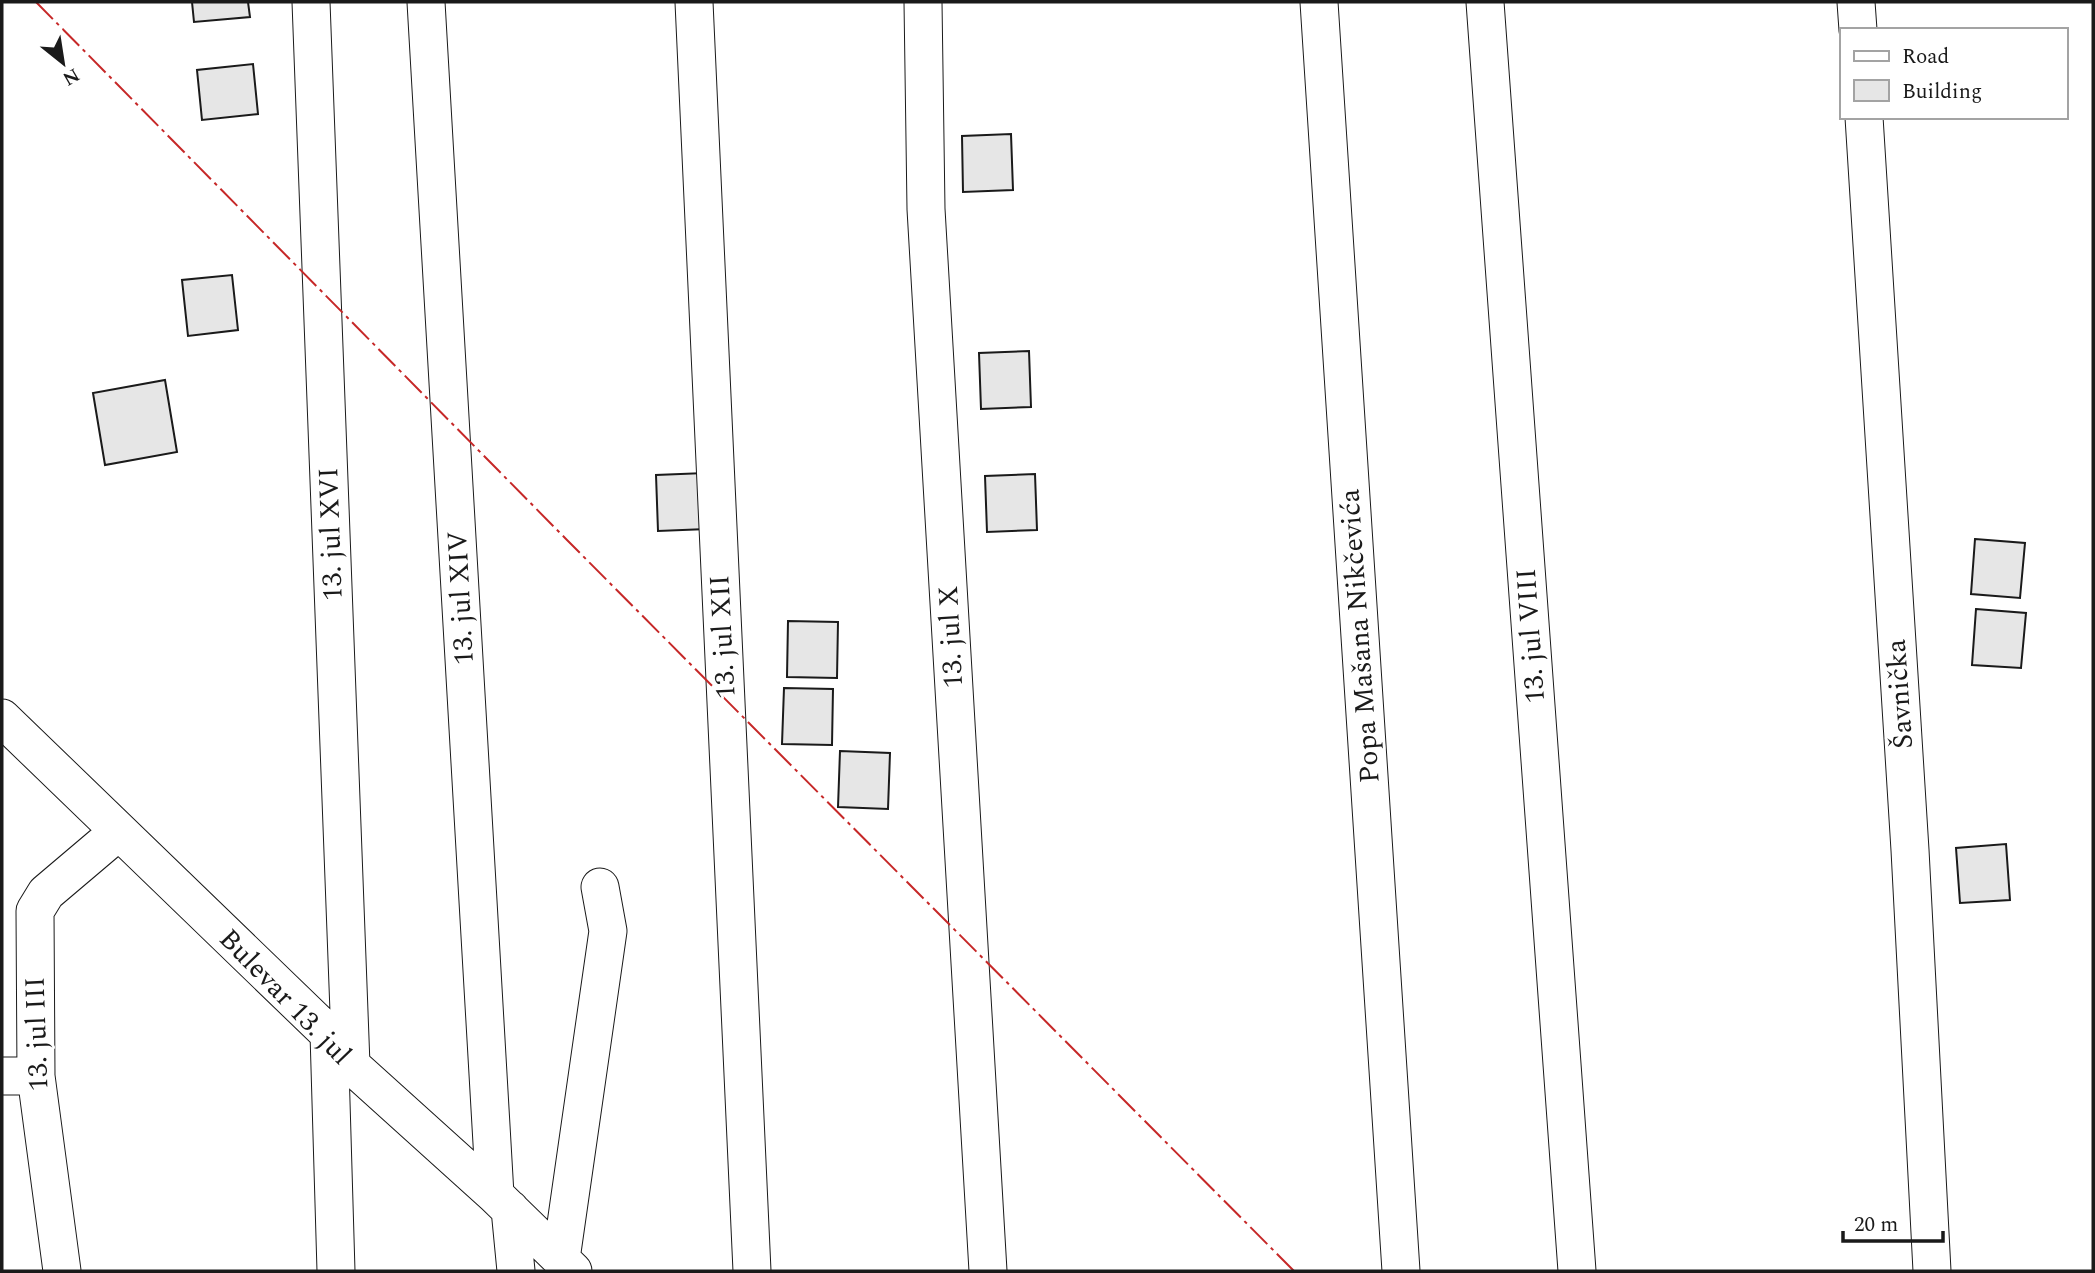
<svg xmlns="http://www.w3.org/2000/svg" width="2095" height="1273" font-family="Spectral,serif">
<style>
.building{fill:#e6e6e6;stroke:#1a1a1a;stroke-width:2}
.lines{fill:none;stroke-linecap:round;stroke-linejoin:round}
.minor-casing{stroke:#1a1a1a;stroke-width:39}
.minor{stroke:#fff;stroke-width:37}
.power{stroke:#c62828;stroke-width:2;stroke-dasharray:24 5 3.5 5;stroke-linecap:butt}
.labels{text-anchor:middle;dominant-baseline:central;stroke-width:5;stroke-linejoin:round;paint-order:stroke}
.street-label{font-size:28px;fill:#1a1a1a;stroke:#fff}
</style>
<rect width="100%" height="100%" fill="#fff"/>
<path class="building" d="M 192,2 L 248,2 L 250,17 L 194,22 Z
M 253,64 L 258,114 L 202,120 L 197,70 Z
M 1011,134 L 1013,190 L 963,192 L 962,136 Z
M 232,275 L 238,330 L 188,336 L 182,280 Z
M 1029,351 L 1031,407 L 981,409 L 979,353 Z
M 165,380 L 177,452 L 105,465 L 93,393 Z
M 705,473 L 707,529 L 658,531 L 656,475 Z
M 1035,474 L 1037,530 L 987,532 L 985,476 Z
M 1975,539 L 2025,543 L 2020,598 L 1971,594 Z
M 1976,609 L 2026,613 L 2021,668 L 1972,665 Z
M 788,621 L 838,622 L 837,678 L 787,677 Z
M 784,688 L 833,689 L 832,745 L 782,744 Z
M 840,751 L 890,753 L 888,809 L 838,807 Z
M 2006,844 L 2010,900 L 1960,903 L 1956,848 Z"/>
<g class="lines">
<defs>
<path id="minor" d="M 311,2 L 351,1065
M 426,2 L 495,1195
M 694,2 L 752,1271
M 923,2 L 926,209 L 988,1271
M 1319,2 L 1401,1271
M 1485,2 L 1577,1271
M 1856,2 L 1858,30
M 1864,117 L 1910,850 L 1932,1271
M 2,718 L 329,1034 L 351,1065 L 495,1195 L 573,1271
M 329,1034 L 336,1271
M 2,1076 L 36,1076
M 510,1209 L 516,1271
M 561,1259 L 608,931 L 600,887
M 62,1271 L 36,1076 L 35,911 L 46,893 L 118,832"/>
</defs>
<use href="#minor" class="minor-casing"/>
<use href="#minor" class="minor"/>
<path class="power" d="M 36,2 L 567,540 L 1294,1271"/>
</g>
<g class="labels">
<g class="street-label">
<text transform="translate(331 534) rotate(-92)">13. jul XVI</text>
<text transform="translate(461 598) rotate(-93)">13. jul XIV</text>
<text transform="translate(1360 636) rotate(-94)">Popa Mašana Nikčevića</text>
<text transform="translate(1531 636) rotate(-94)">13. jul VIII</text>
<text transform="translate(723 637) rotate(-93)">13. jul XII</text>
<text transform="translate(951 637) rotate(-93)">13. jul X</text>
<text transform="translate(1900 694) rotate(-94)">Šavnička</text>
<text transform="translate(285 997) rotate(46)">Bulevar 13. jul</text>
<text transform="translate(37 1034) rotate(-92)">13. jul III</text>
</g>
</g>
<rect width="2095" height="1273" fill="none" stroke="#1a1a1a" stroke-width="7"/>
<rect x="1840" y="28" width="228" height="91" fill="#ffffff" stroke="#a3a3a3" stroke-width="2"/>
<rect x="1854" y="51" width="35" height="10" fill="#ffffff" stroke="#a3a3a3" stroke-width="2"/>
<text x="1902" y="63" font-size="21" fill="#1a1a1a">Road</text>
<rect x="1854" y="80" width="35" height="21" fill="#e6e6e6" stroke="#a3a3a3" stroke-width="2"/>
<text x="1902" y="98" font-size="21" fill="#1a1a1a">Building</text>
<g transform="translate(63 63) rotate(150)" stroke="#ffffff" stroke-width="5" paint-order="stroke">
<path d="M0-5L12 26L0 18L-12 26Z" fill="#1a1a1a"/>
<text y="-10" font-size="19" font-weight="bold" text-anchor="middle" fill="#1a1a1a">N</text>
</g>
<path d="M1843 1231v10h100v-10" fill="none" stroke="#1a1a1a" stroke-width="3.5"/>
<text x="1854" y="1231" font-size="21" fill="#1a1a1a" stroke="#ffffff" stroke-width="5" paint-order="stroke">20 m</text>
</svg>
